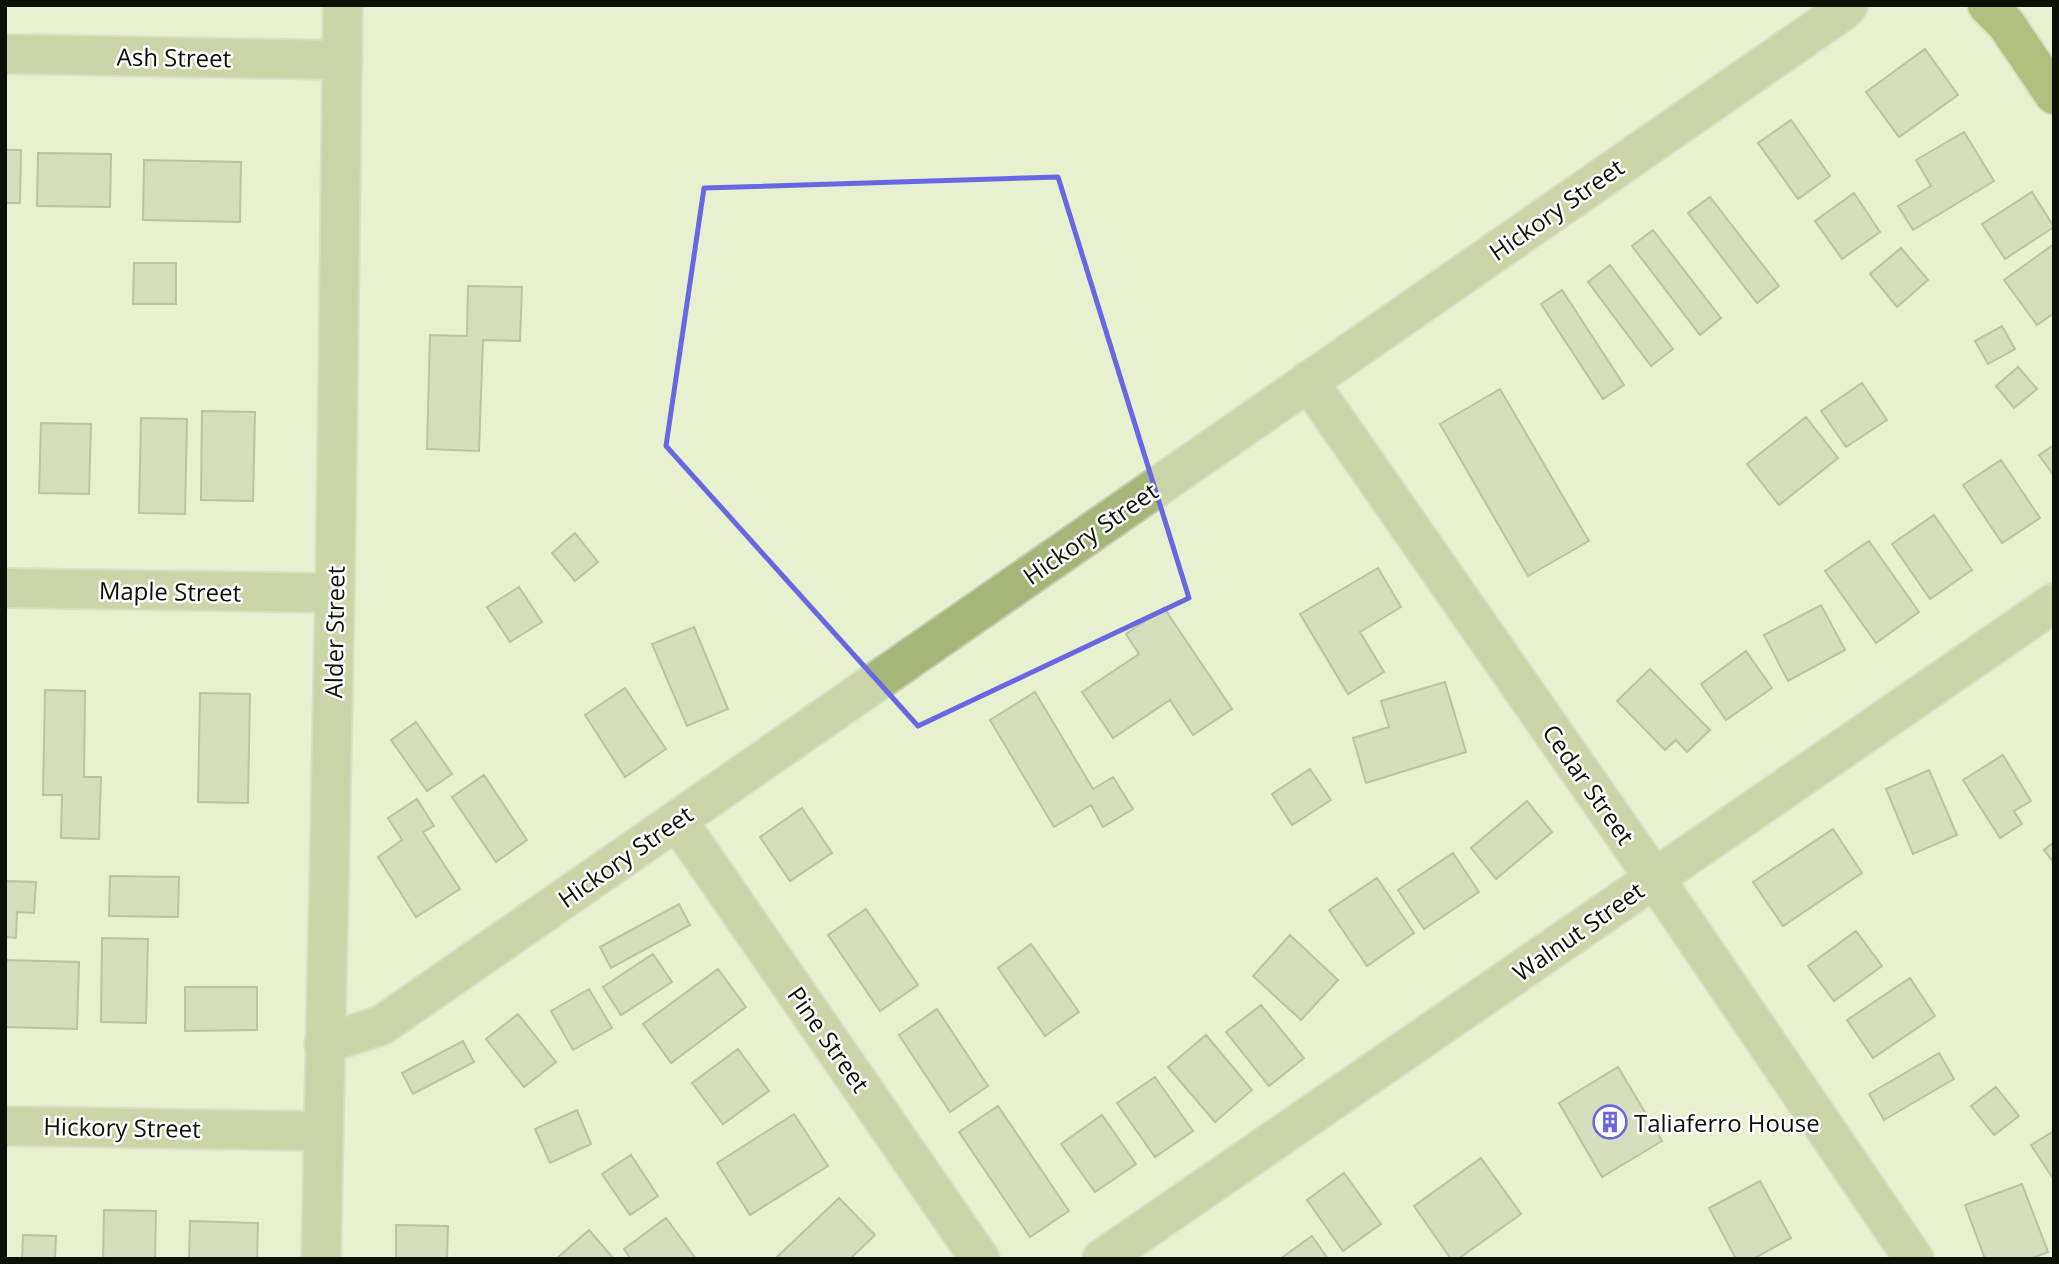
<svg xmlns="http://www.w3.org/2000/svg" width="2059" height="1264" font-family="'Open Sans',sans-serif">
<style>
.building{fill:#bfc9a8;stroke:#848c6e;stroke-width:2}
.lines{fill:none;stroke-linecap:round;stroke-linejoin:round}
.minor-casing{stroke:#c4ccaf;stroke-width:42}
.major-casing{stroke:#c4ccaf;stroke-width:42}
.minor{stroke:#a6b679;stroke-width:38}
.major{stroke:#70851b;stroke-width:38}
.marked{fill:none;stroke:#6867e1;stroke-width:5;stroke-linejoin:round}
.labels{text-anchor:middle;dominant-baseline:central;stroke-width:5;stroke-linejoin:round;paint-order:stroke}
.street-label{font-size:24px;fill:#0d1005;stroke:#fff}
.poi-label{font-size:24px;fill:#0d1005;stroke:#fff;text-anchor:start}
</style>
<rect width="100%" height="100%" fill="#e7f0cf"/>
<path class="building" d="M 1925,49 L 1958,95 L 1899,137 L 1866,92 Z
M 1791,120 L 1830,176 L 1798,199 L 1758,143 Z
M 1964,132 L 1994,181 L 1913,230 L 1898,206 L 1931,186 L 1916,160 Z
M 5,150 L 21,150 L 20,203 L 5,203 Z
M 38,153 L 111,154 L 110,207 L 37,206 Z
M 144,160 L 241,162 L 240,222 L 143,220 Z
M 2032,192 L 2054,227 L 2005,259 L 1982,224 Z
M 1854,193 L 1880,232 L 1842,259 L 1815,221 Z
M 1710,197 L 1779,286 L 1757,303 L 1688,213 Z
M 1653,230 L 1721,318 L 1700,335 L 1632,246 Z
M 2054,244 L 2054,313 L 2037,325 L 2004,280 Z
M 1901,248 L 1928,280 L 1897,307 L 1870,274 Z
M 134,263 L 176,263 L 176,304 L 133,304 Z
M 1610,265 L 1673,349 L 1651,366 L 1588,282 Z
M 468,286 L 522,287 L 520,341 L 483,340 L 479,451 L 427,449 L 430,335 L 467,336 Z
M 1562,290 L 1624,385 L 1603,399 L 1541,304 Z
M 2002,326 L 2015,349 L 1988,364 L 1975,341 Z
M 2018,367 L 2037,389 L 2014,408 L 1996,386 Z
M 1862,383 L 1887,420 L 1846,447 L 1821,411 Z
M 1500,389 L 1589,541 L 1528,576 L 1440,424 Z
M 202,411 L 255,412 L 253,501 L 201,500 Z
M 1806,417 L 1838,458 L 1779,505 L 1747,464 Z
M 141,418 L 187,419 L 185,514 L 139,513 Z
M 41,423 L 91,424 L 89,494 L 39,493 Z
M 2054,445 L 2054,476 L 2039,455 Z
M 2001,460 L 2040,518 L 2002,543 L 1963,485 Z
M 1934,515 L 1972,570 L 1930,599 L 1892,544 Z
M 575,533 L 598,562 L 575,581 L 552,553 Z
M 1869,541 L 1919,612 L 1876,643 L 1825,571 Z
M 1378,568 L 1401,607 L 1360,632 L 1384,672 L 1348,694 L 1300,614 Z
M 519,587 L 542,622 L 510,642 L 487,607 Z
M 1821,605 L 1845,650 L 1788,681 L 1764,635 Z
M 1164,608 L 1232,709 L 1193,735 L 1170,700 L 1113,738 L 1082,692 L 1139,654 L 1126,634 Z
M 694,627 L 728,709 L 687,726 L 652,644 Z
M 1746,651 L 1772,688 L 1726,720 L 1701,684 Z
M 1650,669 L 1710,730 L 1687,752 L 1676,740 L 1665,750 L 1617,701 Z
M 1445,682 L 1466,752 L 1366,783 L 1353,738 L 1389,727 L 1381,701 Z
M 625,688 L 666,749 L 625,777 L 585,715 Z
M 45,690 L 85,691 L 84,777 L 101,777 L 99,839 L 61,838 L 62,795 L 43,795 Z
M 1035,692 L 1093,789 L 1113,777 L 1133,809 L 1103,827 L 1091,805 L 1054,827 L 990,720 Z
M 200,693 L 250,694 L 248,803 L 198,802 Z
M 416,722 L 452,774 L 427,791 L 391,740 Z
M 2003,755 L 2031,801 L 2014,811 L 2022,824 L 2000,838 L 1963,780 Z
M 1310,769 L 1331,800 L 1292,825 L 1272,794 Z
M 1929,770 L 1957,835 L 1913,854 L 1886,789 Z
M 484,775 L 527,840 L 496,862 L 452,797 Z
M 417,799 L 434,826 L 423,832 L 460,889 L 416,917 L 378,857 L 402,840 L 388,818 Z
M 1527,801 L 1552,832 L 1496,879 L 1471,848 Z
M 802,808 L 832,853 L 790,881 L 760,837 Z
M 1833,829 L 1862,873 L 1783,926 L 1753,882 Z
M 2054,842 L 2054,863 L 2044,850 Z
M 1453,853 L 1479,892 L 1424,929 L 1398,890 Z
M 110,876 L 179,877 L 178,917 L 109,916 Z
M 1377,878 L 1414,933 L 1367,966 L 1329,910 Z
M 5,881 L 36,882 L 34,913 L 17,912 L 16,938 L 5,937 Z
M 679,904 L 690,925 L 611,968 L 600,947 Z
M 866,909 L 918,985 L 880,1011 L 828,935 Z
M 1856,931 L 1882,966 L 1834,1001 L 1808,966 Z
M 1290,935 L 1338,980 L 1301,1020 L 1253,976 Z
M 102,938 L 148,939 L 146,1023 L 101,1022 Z
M 1031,944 L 1079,1012 L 1045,1036 L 998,968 Z
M 653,954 L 672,982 L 621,1015 L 603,987 Z
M 5,960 L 79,962 L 77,1029 L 5,1027 Z
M 718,969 L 746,1007 L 671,1063 L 643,1024 Z
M 1910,978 L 1935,1016 L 1873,1058 L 1847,1020 Z
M 185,987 L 257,987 L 257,1030 L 185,1031 Z
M 589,989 L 612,1028 L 573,1050 L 551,1011 Z
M 1261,1005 L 1304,1058 L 1269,1086 L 1226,1032 Z
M 937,1009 L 988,1086 L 950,1112 L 899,1035 Z
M 518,1014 L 556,1062 L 524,1087 L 486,1039 Z
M 1206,1035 L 1252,1090 L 1215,1122 L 1168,1067 Z
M 463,1041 L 474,1062 L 413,1094 L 402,1073 Z
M 738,1049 L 769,1091 L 723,1124 L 692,1083 Z
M 1939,1053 L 1954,1079 L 1884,1120 L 1869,1094 Z
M 1618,1067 L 1662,1141 L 1602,1177 L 1559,1103 Z
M 1155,1077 L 1193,1131 L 1155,1157 L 1117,1103 Z
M 1996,1087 L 2019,1116 L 1994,1135 L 1971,1106 Z
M 998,1106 L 1069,1211 L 1030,1237 L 959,1132 Z
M 577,1110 L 591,1144 L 550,1163 L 535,1129 Z
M 794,1114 L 828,1166 L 750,1215 L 717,1163 Z
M 1102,1115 L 1136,1164 L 1095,1192 L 1061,1144 Z
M 2054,1131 L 2054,1180 L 2031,1145 Z
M 631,1155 L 658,1196 L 630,1215 L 602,1174 Z
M 1481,1158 L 1521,1214 L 1458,1259 L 1451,1259 L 1414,1206 Z
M 1344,1173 L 1381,1224 L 1343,1251 L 1307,1200 Z
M 1760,1181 L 1791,1238 L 1753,1259 L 1736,1259 L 1709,1208 Z
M 2022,1184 L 2048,1252 L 2030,1259 L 1985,1259 L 1965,1205 Z
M 839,1198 L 875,1235 L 850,1259 L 778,1259 L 777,1257 Z
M 104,1210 L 156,1211 L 155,1259 L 103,1259 Z
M 666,1218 L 696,1259 L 631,1259 L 624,1249 Z
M 190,1221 L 258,1223 L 257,1259 L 189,1259 Z
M 396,1225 L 448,1226 L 447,1259 L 396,1259 Z
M 589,1230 L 614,1259 L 556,1259 Z
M 23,1235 L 56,1236 L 55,1259 L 22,1259 Z
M 1312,1236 L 1328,1259 L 1280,1259 Z"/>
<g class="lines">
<defs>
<path id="minor" d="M 5,54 L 343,60
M 1308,381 L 1655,879 L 1914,1259
M 5,588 L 335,593
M 677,820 L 980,1259
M 324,1044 L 382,1025 L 1844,10 L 1848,5
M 5,1126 L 324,1131
M 321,1259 L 335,593 L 343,5
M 1102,1259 L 2054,603"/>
<path id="major" d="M 1987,5 L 2006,24 L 2054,95"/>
</defs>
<use href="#minor" class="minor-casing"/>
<use href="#major" class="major-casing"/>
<use href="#minor" class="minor"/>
<use href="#major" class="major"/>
</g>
<path d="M0 0H2059V1264H0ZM 1058,177 L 1189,598 L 918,726 L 666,446 L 704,188 Z" fill="#e7f0cf" fill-opacity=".55" fill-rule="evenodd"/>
<path class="marked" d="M 1058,177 L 1189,598 L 918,726 L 666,446 L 704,188 Z"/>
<defs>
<symbol id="building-ring" viewBox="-11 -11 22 22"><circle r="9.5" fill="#fff" stroke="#6867e1" stroke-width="1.5"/><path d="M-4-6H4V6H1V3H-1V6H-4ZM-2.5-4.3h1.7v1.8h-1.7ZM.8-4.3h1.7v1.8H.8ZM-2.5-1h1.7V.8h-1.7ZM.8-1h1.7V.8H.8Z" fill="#6867e1"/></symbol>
</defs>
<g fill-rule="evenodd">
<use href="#building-ring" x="1591" y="1103" width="38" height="38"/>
</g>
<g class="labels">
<g class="street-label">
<text transform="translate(174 57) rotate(1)">Ash Street</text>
<text transform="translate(1556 209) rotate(-35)">Hickory Street</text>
<text transform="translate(1090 533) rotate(-35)">Hickory Street</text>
<text transform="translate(170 591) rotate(1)">Maple Street</text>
<text transform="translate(334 632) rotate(-89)">Alder Street</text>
<text transform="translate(1589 784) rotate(55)">Cedar Street</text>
<text transform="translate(625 856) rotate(-35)">Hickory Street</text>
<text transform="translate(1578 931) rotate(-35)">Walnut Street</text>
<text transform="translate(829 1039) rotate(55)">Pine Street</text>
<text transform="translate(122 1127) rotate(1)">Hickory Street</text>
</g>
<g class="poi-label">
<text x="1634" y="1122">Taliaferro House</text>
</g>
</g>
<rect width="2059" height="1264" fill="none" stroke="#0d1005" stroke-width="14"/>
</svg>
